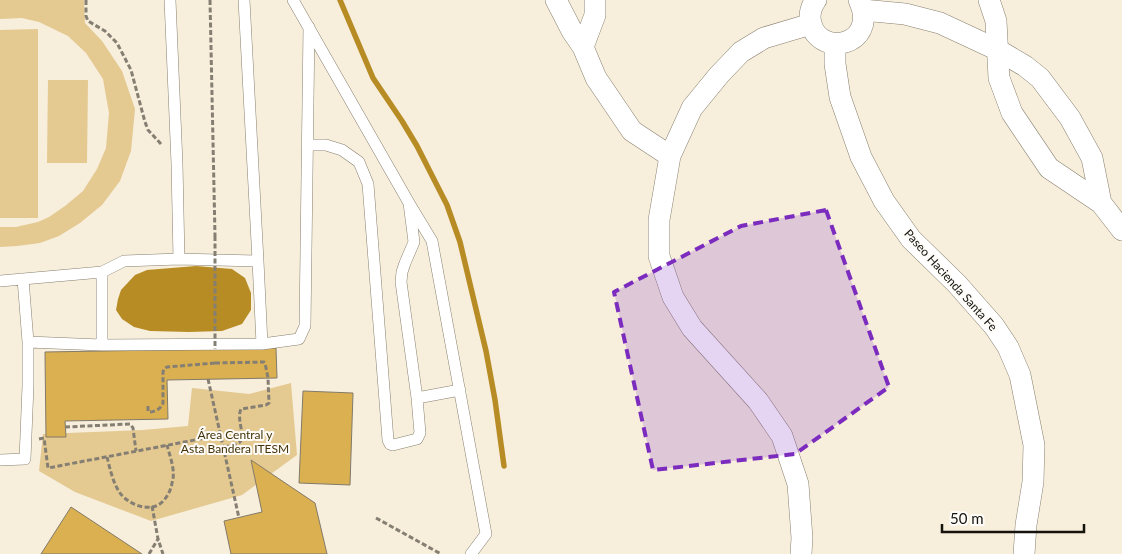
<svg xmlns="http://www.w3.org/2000/svg" width="1122" height="554" font-family="Lato,sans-serif">
<style>
.green{fill:#e4c991}
.water{fill:#b78c25}
.lines{fill:none;stroke-linecap:round;stroke-linejoin:round}
.stream{stroke:#b78c25;stroke-width:5.5}
.building{fill:#dbb050;stroke:#827a6a}
.lane-casing{stroke:#888070;stroke-width:12}
.street-casing{stroke:#888070;stroke-width:22}
.path{stroke:#857f73;stroke-width:3;stroke-dasharray:5 2.5;stroke-linecap:butt}
.lane{stroke:#fff;stroke-width:11}
.street{stroke:#fff;stroke-width:21}
.path-bridge{stroke:#857f73;stroke-width:3;stroke-dasharray:5 2.5;stroke-linecap:butt}
.marked{fill:#7b2cbf;fill-opacity:0.2;stroke:#7b2cbf;stroke-width:4;stroke-dasharray:10 6;stroke-linejoin:round}
.labels{text-anchor:middle;dominant-baseline:central;stroke-width:4;stroke-linejoin:round;paint-order:stroke}
.street-label{font-size:12px;fill:#16130d;stroke:#fefcf9}
.park-label{font-size:12px;fill:#443308;stroke:#fefcf9}
</style>
<rect width="100%" height="100%" fill="#f7eedc"/>
<path class="green" d="M 0,0 L 84,0 L 85,23 L 102,41 L 122,71 L 135,109 L 131,151 L 120,181 L 102,205 L 80,223 L 59,236 L 40,243 L 17,246 L 0,247 L 0,227 L 16,227 L 38,222 L 49,217 L 65,206 L 83,191 L 97,169 L 106,148 L 109,113 L 103,79 L 86,53 L 68,36 L 39,22 L 22,18 L 0,19 Z
M 38,29 L 38,218 L 0,218 L 0,30 Z
M 48,80 L 88,80 L 87,163 L 47,163 Z
M 291,383 L 297,455 L 242,495 L 151,521 L 75,492 L 39,471 L 43,434 L 143,430 L 188,426 L 192,388 L 249,394 Z"/>
<path class="water" d="M 196,266 L 232,269 L 245,278 L 251,293 L 251,310 L 242,324 L 222,331 L 189,332 L 150,331 L 134,327 L 122,319 L 116,310 L 118,299 L 121,290 L 135,275 L 147,270 Z"/>
<g class="lines">
<path class="stream" d="M 340,0 L 373,78 L 402,121 L 417,146 L 447,205 L 460,242 L 486,351 L 495,400 L 504,466"/>
</g>
<path class="building" d="M 276,348 L 277,378 L 167,380 L 168,419 L 65,421 L 66,437 L 46,437 L 45,352 Z
M 303,391 L 353,393 L 350,485 L 299,483 Z
M 251,460 L 315,503 L 327,554 L 231,554 L 224,521 L 262,512 Z
M 71,507 L 142,554 L 41,554 Z"/>
<g class="lines">
<defs>
<path id="lane" d="M 170,0 L 177,164 L 179,259
M 293,0 L 409,203 L 432,241 L 486,534 L 471,554
M 307,145 L 326,145 L 342,150 L 359,162 L 368,184 L 388,440 L 390,444 L 393,445 L 417,439 L 420,433 L 417,398 L 401,282 L 402,272 L 405,263 L 414,242 L 409,203
M 102,272 L 102,345
M 0,281 L 102,272 L 124,261 L 179,259 L 258,261
M 28,342 L 102,345 L 262,344 L 258,261 L 244,0
M 262,344 L 299,339 L 305,326 L 309,27
M 417,398 L 460,390
M 0,460 L 25,459 L 28,386 L 28,342 L 23,279"/>
<path id="street" d="M 556,0 L 572,31 L 583,47 L 596,78 L 632,131 L 670,156
M 816,0 C 812,5 810,12 810,18 C 814,60 881,47 859,0
M 989,0 L 996,21 L 999,78 L 1012,113 L 1049,168 L 1101,203 L 1122,230
M 863,10 L 905,14 L 940,23 L 998,50 L 1025,66 L 1040,78 L 1070,118 L 1092,158 L 1101,203
M 835,44 L 835,64 L 840,97 L 861,157 L 884,201 L 911,239 L 957,284 L 994,326 L 1008,347 L 1020,375 L 1034,445 L 1033,482 L 1026,525 L 1024,554
M 583,47 L 595,15 L 595,0
M 801,554 L 802,538 L 798,484 L 782,436 L 758,401 L 692,328 L 673,297 L 659,256 L 659,220 L 670,156 L 692,108 L 719,75 L 741,52 L 764,38 L 811,24"/>
</defs>
<use href="#lane" class="lane-casing"/>
<use href="#street" class="street-casing"/>
<path class="path" d="M 86,0 L 86,16 L 88,21 L 105,31 L 117,43 L 131,70 L 145,122 L 148,130 L 161,144
M 210,0 L 215,236
M 215,363 L 264,362 L 265,363 L 268,378 L 269,403 L 266,405 L 241,409 C 236,419 246,436 240,442 C 237,445 228,446 224,447
M 208,379 L 239,518
M 148,406 L 148,411 L 149,412 C 155,412 161,409 163,403 L 163,372 L 164,369 L 167,367 L 215,363
M 65,427 L 130,424 L 133,428 L 136,451
M 39,439 L 44,438 L 48,468 L 221,435
M 107,457 C 110,469 113,483 120,493 C 128,504 149,513 161,503 C 167,498 171,490 172,483 C 176,471 170,457 167,445
M 152,506 L 158,539 L 163,554
M 376,518 L 441,554
M 149,554 L 158,539"/>
<use href="#lane" class="lane"/>
<use href="#street" class="street"/>
<path class="path-bridge" d="M 215,236 L 215,349"/>
</g>
<path class="marked" d="M 826,210 L 889,387 L 795,454 L 653,470 L 614,292 L 741,226 Z"/>
<g class="labels">
<g class="street-label">
<text transform="translate(951 280) rotate(48)">Paseo Hacienda Santa Fe</text>
</g>
<g class="park-label">
<text x="235" y="434">Área Central y<tspan x="235" dy="14">Asta Bandera ITESM</tspan></text>
</g>
</g>
<path d="M942 524v8h142v-8" fill="none" stroke="#16130d" stroke-width="2.5"/>
<text x="950" y="524" font-size="15" fill="#16130d" stroke="#fefcf9" stroke-width="4" paint-order="stroke">50 m</text>
</svg>
